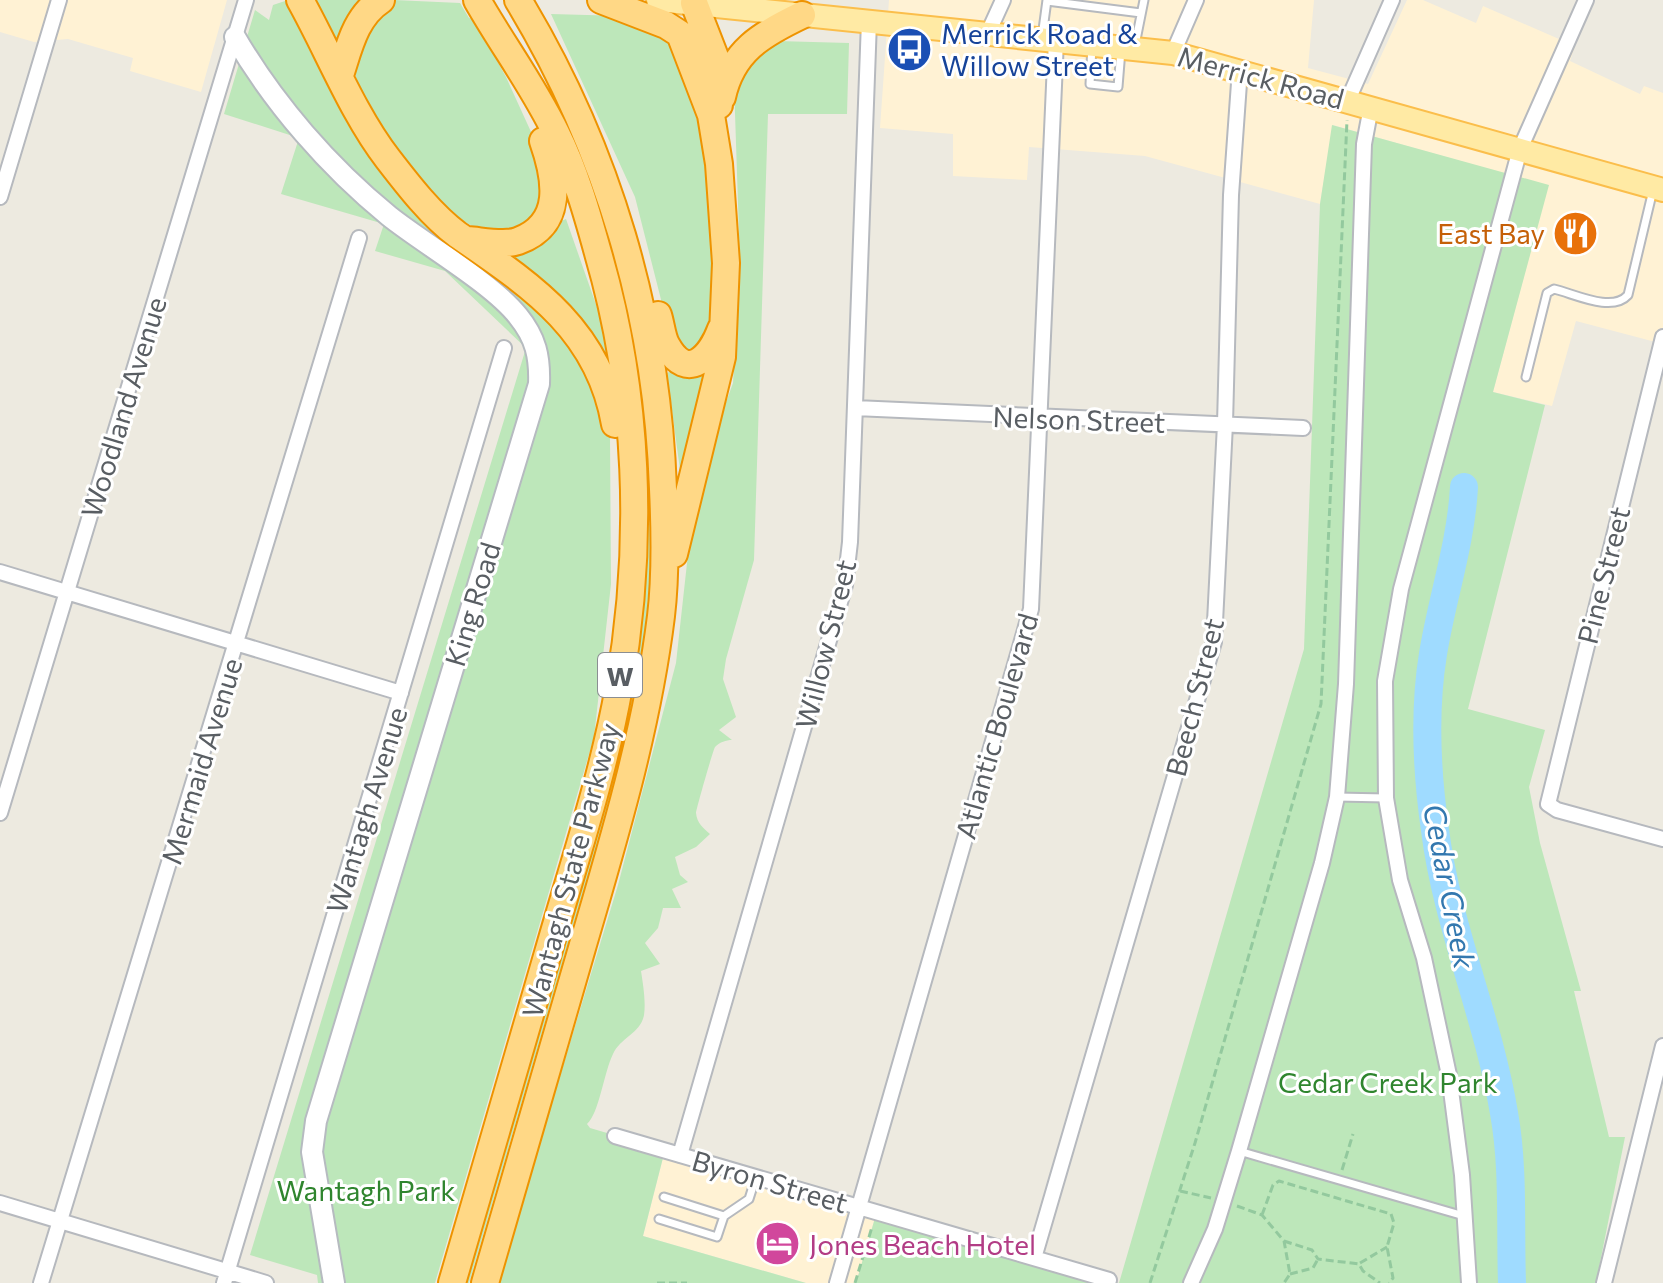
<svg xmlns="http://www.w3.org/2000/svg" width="1663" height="1283" font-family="Commissioner,sans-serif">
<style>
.commercial{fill:#fff2d4}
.green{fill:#bde7ba}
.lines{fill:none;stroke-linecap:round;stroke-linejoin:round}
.river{stroke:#9fdbff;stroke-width:28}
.lane-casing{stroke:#b6b9be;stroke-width:11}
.street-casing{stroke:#b6b9be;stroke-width:18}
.secondary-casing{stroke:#b6bbc0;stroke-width:24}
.primary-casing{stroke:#fbbe4b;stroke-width:26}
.highway-casing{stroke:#ee9300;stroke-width:30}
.path{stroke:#93c99e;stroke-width:3;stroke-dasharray:8 4;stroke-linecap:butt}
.lane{stroke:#fff;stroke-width:7}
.street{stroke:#fff;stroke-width:14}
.secondary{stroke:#fff;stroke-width:20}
.primary{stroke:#ffeaa4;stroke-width:22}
.highway{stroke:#ffd886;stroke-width:26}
.labels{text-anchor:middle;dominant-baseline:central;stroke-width:6;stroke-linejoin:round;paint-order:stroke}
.shield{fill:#fff;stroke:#8b8e92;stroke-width:2}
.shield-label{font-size:26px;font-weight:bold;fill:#595e63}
.transit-label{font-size:28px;fill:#164399;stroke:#fff;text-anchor:start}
.street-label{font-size:28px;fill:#595e63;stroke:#fff}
.food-label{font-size:28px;fill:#c56008;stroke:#fff;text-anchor:end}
.park-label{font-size:28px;fill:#2f852e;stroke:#fff}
.hotel-label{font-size:28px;fill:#b23c85;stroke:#fff;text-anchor:start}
.water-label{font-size:30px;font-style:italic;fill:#3378af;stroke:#fff}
</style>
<rect width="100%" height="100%" fill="#edeae0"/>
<path class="commercial" d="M 0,0 L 227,0 L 201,92 L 130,71 L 133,58 L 68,39 L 34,42 L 0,32 Z
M 889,0 L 1314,0 L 1308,68 L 1368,84 L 1407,0 L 1423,0 L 1476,23 L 1483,6 L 1575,46 L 1570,61 L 1640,94 L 1644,86 L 1663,93 L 1663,344 L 1576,321 L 1552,406 L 1493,392 L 1548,186 L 1333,125 L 1320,204 L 1145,156 L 1029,147 L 1027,180 L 953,176 L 953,134 L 880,128 Z
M 665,1150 L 877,1211 L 856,1283 L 806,1283 L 643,1236 Z"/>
<path class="green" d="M 288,0 L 300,14 L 343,114 L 369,157 L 400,194 L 555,319 L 605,398 L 610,436 L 611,584 L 594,737 L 435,1283 L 318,1283 L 317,1275 L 250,1255 L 526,348 L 445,271 L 375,251 L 384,224 L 281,194 L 299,138 L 224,114 L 255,10 L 269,20 L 273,5 Z
M 311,0 L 365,0 L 339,51 Z
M 394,0 L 460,3 L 469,18 L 474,19 L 506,77 L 548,169 L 545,205 L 518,232 C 499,232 482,232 465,222 C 427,200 345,98 354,52 C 355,44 365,34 370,27 C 378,16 383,6 394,0 Z
M 551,14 L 623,16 L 674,40 L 702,119 L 715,251 L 713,334 L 686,355 L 671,339 L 635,197 Z
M 777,41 L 849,43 L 847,114 L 768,114 L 754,560 L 726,659 L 723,679 L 736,717 L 719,730 L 732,740 C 726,740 720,742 715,747 C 713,750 696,810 696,813 C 697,823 703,828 710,834 L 696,847 L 675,857 L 680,875 L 688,882 L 672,889 L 681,908 L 663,908 L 658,928 L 645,943 L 660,964 L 641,971 C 643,984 646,1002 644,1015 C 641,1033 620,1038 613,1054 C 604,1072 599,1114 587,1124 L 590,1128 L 665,1150 L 643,1236 L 806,1283 L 497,1283 L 618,885 L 676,663 L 690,536 L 709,449 L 733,383 L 740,264 L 734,83 L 751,56 Z
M 1332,125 L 1549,185 L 1493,392 L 1545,405 L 1468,709 L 1545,730 L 1529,787 L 1540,843 L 1581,991 L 1574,991 L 1609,1137 L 1625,1137 L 1596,1283 L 856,1283 L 877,1211 L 1119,1283 L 1304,649 L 1320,204 Z
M 566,219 L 600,316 L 611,380 L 491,250 Z
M 671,371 L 712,375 L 680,470 L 667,373 Z
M 637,372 L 642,373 L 648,422 L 653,547 L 642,660 L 618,772 L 469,1283 L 462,1283 L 582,874 L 644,469 Z"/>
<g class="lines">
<path class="river" d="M 1464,487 C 1461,544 1442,598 1433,654 C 1424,709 1427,774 1435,830 C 1447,926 1488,1017 1504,1113 C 1514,1168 1510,1228 1512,1283"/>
<defs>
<path id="lane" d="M 1047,1 L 1141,13
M 1042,37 L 1047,0
M 1135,45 L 1144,0
M 1092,46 L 1090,84 L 1118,87 L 1121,50
M 1526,377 L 1547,293 L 1554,289 C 1575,294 1612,313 1628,295 L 1653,190
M 1337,797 L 1386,798
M 1239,1151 L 1464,1216
M 664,1197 L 724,1216 L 749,1199 L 756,1177
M 659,1219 L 717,1237 L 724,1216"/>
<path id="street" d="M 988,33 L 1003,0
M 1173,53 L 1196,0
M 1348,100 L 1392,0
M 0,197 L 59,0
M 1663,337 L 1548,804 L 1557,810 L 1663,839
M 855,408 L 1303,428
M 0,572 L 401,693
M 0,813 L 246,0
M 615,1136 L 1109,1280
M 680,1155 L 845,585 L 850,542 L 869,21
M 0,1203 L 266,1283
M 1034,1258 L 1214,642 L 1225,424 L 1231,195 L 1240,69
M 41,1283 L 359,238
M 224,1283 L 504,348
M 837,1283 L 1031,609 L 1056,40
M 1191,1283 L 1215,1229 L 1239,1151 L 1322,863 L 1337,797 L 1346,684 L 1364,144 L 1371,107
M 1469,1283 L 1462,1175 L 1449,1075 L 1424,958 L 1400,880 L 1386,798 L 1385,681 L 1401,589 L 1520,149 L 1586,0
M 1604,1283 L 1663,1046"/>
<path id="secondary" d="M 235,37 C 274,104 329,167 389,216 C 424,244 492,283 518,316 C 536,338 540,357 539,384 L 316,1121 L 312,1152 L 334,1283"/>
<path id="primary" d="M 658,0 L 1173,53 L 1663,190"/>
<path id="highway" d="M 300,0 C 328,50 353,114 388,159 C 408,185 432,216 458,235 C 532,286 599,330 615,424
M 601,0 L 666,25 L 680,34 L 711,115 L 719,164 L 726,263 L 722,357 L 674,554
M 694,3 L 715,57 L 719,105
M 340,75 C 349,48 355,17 381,0
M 722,97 C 732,51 762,34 802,15
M 468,240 C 482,241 504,246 518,241 C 565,224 556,178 543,141
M 658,315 C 661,324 662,338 667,346 C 688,383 711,356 721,329
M 452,1283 C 484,1173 516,1063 548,953 C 573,865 603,777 619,687 C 644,544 639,393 598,253 C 587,213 575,171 556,133 C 534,87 502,44 477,0
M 485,1283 C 517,1171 550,1060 582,948 C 614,838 647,730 661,616 C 666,575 665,531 663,489 C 657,315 608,149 518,0"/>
</defs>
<use href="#lane" class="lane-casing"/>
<use href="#street" class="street-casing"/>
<use href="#secondary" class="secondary-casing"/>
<use href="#primary" class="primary-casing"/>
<use href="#highway" class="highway-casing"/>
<path class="path" d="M 1342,1170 L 1353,1134
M 1180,1191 L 1211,1198
M 1237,1206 L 1262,1215 L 1284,1241 L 1290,1274 L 1284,1283
M 1262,1215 L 1273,1185 L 1279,1181 L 1391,1214 L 1394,1223 L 1387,1247 L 1393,1278 L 1389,1283
M 1284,1241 L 1312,1250 L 1318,1259 L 1359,1264 L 1363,1271 L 1380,1283
M 1360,1263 L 1387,1247
M 1290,1274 L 1313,1268 L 1318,1259
M 657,1283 L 687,1283
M 855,1283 L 872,1227
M 1150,1283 L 1195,1143 L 1321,704 L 1347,120"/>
<use href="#lane" class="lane"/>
<use href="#street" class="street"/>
<use href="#secondary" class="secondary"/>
<use href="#primary" class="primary"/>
<use href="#highway" class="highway"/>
</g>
<defs>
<symbol id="bus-disc" viewBox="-11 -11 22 22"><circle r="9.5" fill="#1a4fb4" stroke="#fff"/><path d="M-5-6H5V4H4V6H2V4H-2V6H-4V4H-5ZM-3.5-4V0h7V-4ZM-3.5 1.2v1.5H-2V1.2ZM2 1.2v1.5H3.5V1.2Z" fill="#fff"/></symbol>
<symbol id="restaurant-disc" viewBox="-11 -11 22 22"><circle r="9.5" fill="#e8710a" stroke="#fff"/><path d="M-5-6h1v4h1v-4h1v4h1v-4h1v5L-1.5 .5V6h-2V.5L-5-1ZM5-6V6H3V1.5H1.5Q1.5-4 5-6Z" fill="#fff"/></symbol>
<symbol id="hotel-disc" viewBox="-11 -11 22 22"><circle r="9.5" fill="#d1479c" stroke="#fff"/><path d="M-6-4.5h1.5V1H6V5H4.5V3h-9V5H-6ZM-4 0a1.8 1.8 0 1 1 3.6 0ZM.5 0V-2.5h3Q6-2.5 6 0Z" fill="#fff"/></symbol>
</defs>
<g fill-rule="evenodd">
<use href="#bus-disc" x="884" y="24" width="51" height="51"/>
<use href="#restaurant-disc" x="1550" y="208" width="51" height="51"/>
<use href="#hotel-disc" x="752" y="1218" width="51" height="51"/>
</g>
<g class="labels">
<rect class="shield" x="598" y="653" width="44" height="44" rx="6"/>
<g class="shield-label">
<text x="620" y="675">W</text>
</g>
<g class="transit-label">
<text x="941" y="33">Merrick Road &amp;<tspan x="941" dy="32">Willow Street</tspan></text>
</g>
<g class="street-label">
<text transform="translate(1261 77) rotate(15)">Merrick Road</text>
<text transform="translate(123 407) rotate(-73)">Woodland Avenue</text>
<text transform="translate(1079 419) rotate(2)">Nelson Street</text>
<text transform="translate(1603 575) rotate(-76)">Pine Street</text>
<text transform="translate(472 604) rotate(-73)">King Road</text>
<text transform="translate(825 644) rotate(-76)">Willow Street</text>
<text transform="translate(1194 697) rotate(-76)">Beech Street</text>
<text transform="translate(996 726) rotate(-74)">Atlantic Boulevard</text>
<text transform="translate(201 761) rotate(-73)">Mermaid Avenue</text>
<text transform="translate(366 810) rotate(-73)">Wantagh Avenue</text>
<text transform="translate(570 870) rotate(-75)">Wantagh State Parkway</text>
<text transform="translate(770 1181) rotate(16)">Byron Street</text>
</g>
<g class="food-label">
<text x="1545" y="233">East Bay</text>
</g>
<g class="park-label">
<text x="1388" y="1082">Cedar Creek Park</text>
<text x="366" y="1190">Wantagh Park</text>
</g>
<g class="hotel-label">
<text x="809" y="1244">Jones Beach Hotel</text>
</g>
<g class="water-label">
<text transform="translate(1451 886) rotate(79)">Cedar Creek</text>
</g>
</g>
</svg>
